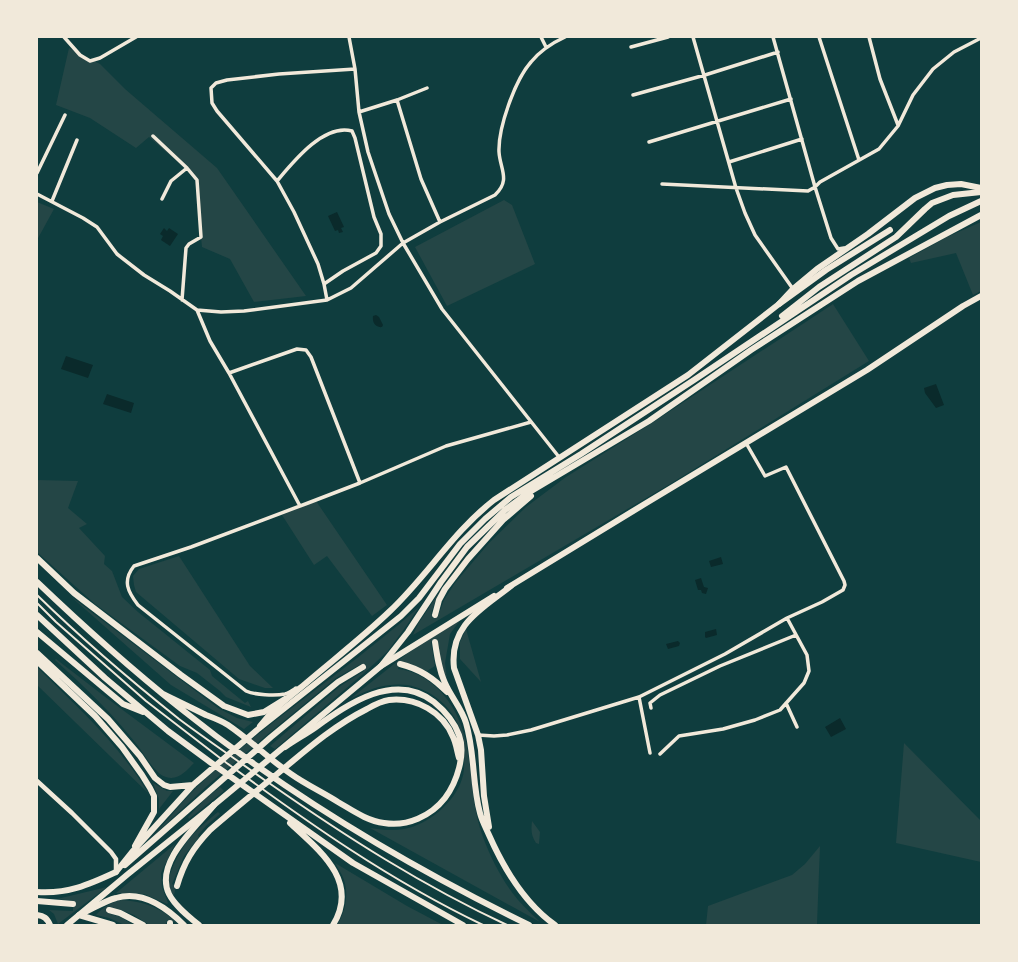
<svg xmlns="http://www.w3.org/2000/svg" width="1018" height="962" font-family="Manrope,sans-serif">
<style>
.green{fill:#244646}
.water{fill:#0a2a2b}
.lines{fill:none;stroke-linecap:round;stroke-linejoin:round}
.service{stroke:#f1e9da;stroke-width:2}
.minor{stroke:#f1e9da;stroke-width:3.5}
.tertiary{stroke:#f1e9da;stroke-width:4.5}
.primary{stroke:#f1e9da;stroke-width:6}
.trunk{stroke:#f1e9da;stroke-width:6}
</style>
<rect width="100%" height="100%" fill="#0f3d3e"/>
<path class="green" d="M 69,48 L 100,64 L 125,89 L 217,168 L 306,296 L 254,302 L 230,259 L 202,247 L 195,177 L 149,137 L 136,148 L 90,118 L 56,105 Z
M 504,200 L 512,205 L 535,264 L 447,306 L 415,247 Z
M 37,202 L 54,209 L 37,240 Z
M 981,222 L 981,291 L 973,295 L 956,253 L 911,263 L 909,258 L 947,237 Z
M 833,304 L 869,361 L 670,484 L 413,635 L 418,624 L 446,582 L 435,602 L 431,614 L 438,616 L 444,600 L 455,583 L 489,543 L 526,507 L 566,477 L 652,423 Z
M 37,480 L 78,481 L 68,508 L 87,524 L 79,528 L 105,556 L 104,564 L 112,571 L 122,597 L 138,612 L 210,670 L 212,676 L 245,703 L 248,701 L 251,707 L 226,697 L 220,691 L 197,673 L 180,666 L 95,604 L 37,552 Z
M 316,501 L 387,605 L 372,616 L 327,556 L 314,565 L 282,515 Z
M 179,556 L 250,666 L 273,688 L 265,688 L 239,679 L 136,592 L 134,585 L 133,576 L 139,569 Z
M 69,595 L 218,708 L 237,718 L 253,722 L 244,729 L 171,685 Z
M 419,607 L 407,625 L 387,652 L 363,674 L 275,749 L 270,746 L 339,687 L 364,671 L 361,664 L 336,678 L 268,734 L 207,786 L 153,836 C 168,820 182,801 198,786 C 267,721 348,670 419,607 Z
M 461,619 L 450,634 L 445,663 L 447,679 C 441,666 439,654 437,641 L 431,642 L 435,666 L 427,671 L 413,665 L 400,662 L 398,669 C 412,670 426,678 436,687 C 481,730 463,784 483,837 C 491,859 503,882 518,900 C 525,908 533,915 540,922 L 370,828 C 382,830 393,831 404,829 C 428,825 455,802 462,779 C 465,771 464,761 464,752 C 463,727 452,707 431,694 C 418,686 405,683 390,685 C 376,686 362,693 350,699 L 408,653 Z
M 466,629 L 481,682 L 460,659 L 460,642 Z
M 56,659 L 104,696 L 194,763 C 186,771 178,781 166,777 C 156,775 144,754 138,746 C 113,714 85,687 55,660 Z
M 37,667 C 77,707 119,744 148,793 L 37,685 Z
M 904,743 L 981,821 L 981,862 L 896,843 Z
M 153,783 L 167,791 L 173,791 L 159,809 L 159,799 Z
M 220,787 L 224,791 L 189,819 L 188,817 L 205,799 Z
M 218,812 L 220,814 L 207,825 L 198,835 L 199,837 L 184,856 L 172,884 L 176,886 L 174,895 C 172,893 169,890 169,887 C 167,882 170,874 172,869 C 183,842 196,830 218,812 Z
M 532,821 L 540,832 L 539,844 L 536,843 C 531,836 531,830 532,821 Z
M 175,844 L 161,873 L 162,887 L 168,903 L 167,904 L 144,894 L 116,893 Z
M 820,846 L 817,924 L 794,925 L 706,925 L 708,906 L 792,875 L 805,864 Z
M 335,863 L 407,906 L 443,925 L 337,925 C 345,913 349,895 344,880 C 342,874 338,868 335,863 Z
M 107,887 L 58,924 L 54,914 L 49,910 L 73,911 L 73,901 L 57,899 Z
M 121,900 C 142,901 164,908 178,925 L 176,925 L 176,922 L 167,920 L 166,925 L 149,925 L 134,915 L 118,909 L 110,908 L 108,913 L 121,917 L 133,925 L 125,925 L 109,918 L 96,915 C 103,907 110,903 121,900 Z"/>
<path class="water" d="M 337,212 L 344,227 L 341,228 L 343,232 L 339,233 L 338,230 L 335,231 L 328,216 Z
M 164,228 L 167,231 L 169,228 L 178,234 L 170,246 L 161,240 L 163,236 L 160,234 Z
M 376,315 L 379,317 L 383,325 L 382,327 C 376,328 372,323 373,316 Z
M 66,356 L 93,365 L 88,378 L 61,369 Z
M 936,384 L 944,405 L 936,408 L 925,393 L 924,388 Z
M 107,394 L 134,403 L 131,413 L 103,404 Z
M 721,557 L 723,564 L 711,567 L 709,561 Z
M 701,578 L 704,587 L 708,588 L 706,594 L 702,593 L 701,590 L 698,590 L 695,580 Z
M 716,629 L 717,635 L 706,638 L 705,637 L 705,632 Z
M 678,641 L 680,643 L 679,646 L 668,649 L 666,644 Z
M 840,718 L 846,729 L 831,737 L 825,727 Z"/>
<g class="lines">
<path class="service" d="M 37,595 C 82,639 130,680 179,719 C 207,740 237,760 266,781
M 37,603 L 56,622 L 146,701 L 220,758
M 224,761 C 307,822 389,880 483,925
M 269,783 C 345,836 423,886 507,925"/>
<path class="minor" d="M 64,37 L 80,55 L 90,61 L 100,58 L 136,37
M 349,37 L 355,69 L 359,112 L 368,152 L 389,214 L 403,243 L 442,309 L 559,457
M 541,37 L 546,47
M 693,37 L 736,188 L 745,213 L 755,235 L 793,289
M 773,37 L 815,187 L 831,238 L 838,249 L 844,248
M 819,37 L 859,160
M 869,37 L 880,79 L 898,125
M 631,47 L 668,37
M 633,95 L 705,75 L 778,52
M 397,100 L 421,179 L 440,222
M 359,112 L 397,100 L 427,88
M 153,136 L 187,168 L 197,180 L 201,237 L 189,244 L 186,248 L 182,300
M 649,142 L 791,99
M 729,162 L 802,139
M 37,173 L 65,115
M 277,181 C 293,162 324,123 352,131 L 355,138 L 374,217 L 381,234 L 381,246 L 376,253 L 343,271 L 324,284
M 662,184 L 808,191 L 815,187 L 820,182 L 879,149 L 898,126 L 913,95 L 933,69 L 954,52 L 981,38
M 37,194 L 83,218 L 97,227 L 117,254 L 144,275 L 170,291 L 197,310 L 221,312 L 244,311 L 327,300 L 351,288 L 403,243 L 440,222 L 495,195 C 511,180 500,169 499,152 C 498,128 515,80 531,62 C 540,51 552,43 565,37
M 162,199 L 171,181 L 187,168
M 52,201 L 77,140
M 327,300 L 324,284 L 318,264 L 294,212 L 277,181 L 217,111 L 212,103 L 211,88 L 216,83 L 227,80 L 279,74 L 355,69
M 197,310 L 210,341 L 229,373 L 300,506
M 229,373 L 297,349 L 306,350 L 311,357 L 360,483
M 296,688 C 293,690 289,693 285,694 C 275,696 255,695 246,691 L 138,605 C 128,592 122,581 134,566 L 191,547 L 308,503 L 360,483 L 446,446 L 531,422
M 639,697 L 650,753
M 786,703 L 797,727
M 651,708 L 650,703 L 660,695 L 720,666 L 796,635
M 478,735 L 494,736 L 507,735 L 531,730 L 639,697 L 725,654 L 787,618 L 822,602 L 843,590 L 845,585 L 844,581 L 786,467 L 765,476 L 746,443
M 660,754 L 679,736 L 723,729 L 755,720 L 780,710 L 804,683 L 809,671 L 807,655 L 787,618"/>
<path class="tertiary" d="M 37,781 L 72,813 L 111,852 L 116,859 L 116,872"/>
<path class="primary" d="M 507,588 L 643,505 L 867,370 L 963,306 L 981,296
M 260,726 C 273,709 289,697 305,684 C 333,660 363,637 390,611 C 427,576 453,532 494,500 L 688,375 L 779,304 L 793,289 L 817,269 L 868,234 L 915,198 L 935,188 L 947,185 L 961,184 L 981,188
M 37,892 C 68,894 88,885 116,872
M 37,901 L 73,904
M 109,910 L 120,913 L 143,925
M 37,915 C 44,916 47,918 50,925
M 79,915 L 113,925
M 67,925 L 128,874 L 214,805 L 381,666 L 494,596"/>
<path class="trunk" d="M 779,304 L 826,270 L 890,230
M 782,316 L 819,287 L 896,237 L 925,209 L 932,203 L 953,195 L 981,192
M 37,558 L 74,593 L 181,675 L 224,706 L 248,715 L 264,712 L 285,699
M 37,582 C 83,626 130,668 180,708 C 287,794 406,865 529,925
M 37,615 L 105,678 L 168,731 L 210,762 L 353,863 L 463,925
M 435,615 L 439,600 L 445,589 L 468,559 L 503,520 L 531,496
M 37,632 L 123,704 L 143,712
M 435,642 C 437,656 439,670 445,683 C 451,697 462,709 466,723 C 475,753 472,784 480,813 C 482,821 486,828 489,835 C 504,869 524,903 555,925
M 37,653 L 108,719 L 140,756 L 155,778 L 164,785 L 170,787 L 193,785
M 37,661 L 95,716 L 122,747 L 142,775 L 150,788 L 154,796 L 154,812 L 135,846
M 400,664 C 420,669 433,678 447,692
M 381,666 L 408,632 L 441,582 L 467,547 L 505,510 L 528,493 L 649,421 L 751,350 L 858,281 L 981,215
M 163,694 C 177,701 192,708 206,715 C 214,718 222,721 228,725 C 250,740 269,759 291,774 C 305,784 322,792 338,802 C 352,810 367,821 384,823 C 407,827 431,816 445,798 C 457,782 466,754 459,735 C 454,721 445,711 434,702 C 395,671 348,704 316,727 C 306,734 295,740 285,747
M 290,823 C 319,850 360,881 333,925
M 489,827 L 484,796 L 481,750 L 478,735 L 454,668 C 449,625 482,609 511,586
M 125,865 L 271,737 L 338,682 L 363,667
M 116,872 L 132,852 L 193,785 L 257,730 L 401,616 L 419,598 L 460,544 L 485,519 L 511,497 L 581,454 L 694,380 L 851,275 L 949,216 L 981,201
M 177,886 C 184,862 193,848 210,830 C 232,811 254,793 276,775 C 305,751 333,726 367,709 C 374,705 381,701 389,700 C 416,697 443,712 453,737 C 456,743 457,751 459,758
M 79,915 C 91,910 104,901 116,898 C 142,890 167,908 184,925
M 170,925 L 170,923
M 199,925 C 189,917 175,906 169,894 C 154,863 196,827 214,805"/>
</g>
<rect width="1018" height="962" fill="none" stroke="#f1e9da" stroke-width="76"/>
</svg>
